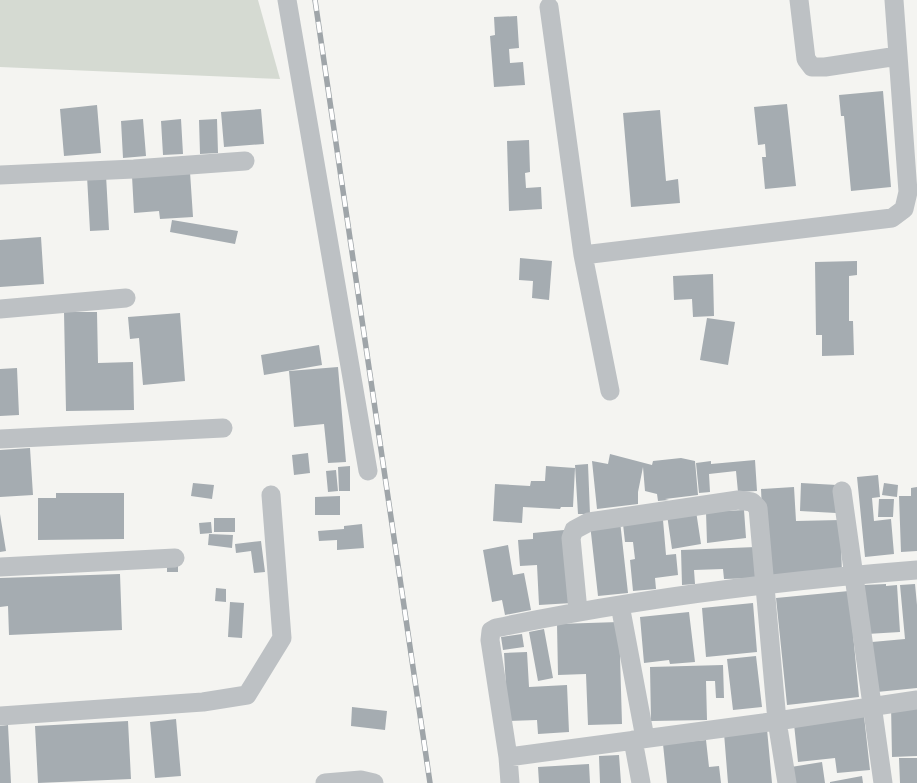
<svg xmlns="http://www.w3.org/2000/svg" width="917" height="783" font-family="Mulish,sans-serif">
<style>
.green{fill:#d5dad2}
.building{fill:#a5acb1}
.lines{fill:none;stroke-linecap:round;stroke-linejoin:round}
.minor{stroke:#bdc1c4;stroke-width:19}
.rail-casing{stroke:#9fa5a9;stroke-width:5.5}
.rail{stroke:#fff;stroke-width:4;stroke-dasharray:11;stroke-linecap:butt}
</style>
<rect width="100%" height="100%" fill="#f4f4f1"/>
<path class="green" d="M 0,0 L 258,0 L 280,79 L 0,67 Z"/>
<path class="building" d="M 517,16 L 519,48 L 509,49 L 510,63 L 523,62 L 525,85 L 494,87 L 490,36 L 495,35 L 494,17 Z
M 883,91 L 891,187 L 851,191 L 844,116 L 841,116 L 839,95 Z
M 787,104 L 796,186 L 765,189 L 762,157 L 766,157 L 765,144 L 758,145 L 754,107 Z
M 97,105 L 101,153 L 64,156 L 60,109 Z
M 261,109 L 264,144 L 224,147 L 221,112 Z
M 660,110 L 666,181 L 678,179 L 680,203 L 631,207 L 623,113 Z
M 143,119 L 146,156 L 123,158 L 121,121 Z
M 181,119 L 183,154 L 163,155 L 161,121 Z
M 217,119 L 218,153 L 200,154 L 199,120 Z
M 529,140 L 530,172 L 525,173 L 526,188 L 541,187 L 542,209 L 509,211 L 507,141 Z
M 190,172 L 193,217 L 160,219 L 159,211 L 134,213 L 132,176 Z
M 106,175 L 109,230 L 90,231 L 87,176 Z
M 172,220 L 238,231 L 235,244 L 170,232 Z
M 41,237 L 44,284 L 0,287 L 0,240 Z
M 520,258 L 552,261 L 549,300 L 532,298 L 533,281 L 519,280 Z
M 857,261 L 857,275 L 849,276 L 849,321 L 853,321 L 854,355 L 822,356 L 822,335 L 816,335 L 815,262 Z
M 713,274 L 714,316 L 693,317 L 692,299 L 674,300 L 673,276 Z
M 64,312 L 97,312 L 98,363 L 133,362 L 134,410 L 66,411 Z
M 180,313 L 185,381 L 143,385 L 139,338 L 130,339 L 128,317 Z
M 707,318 L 735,322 L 728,365 L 700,360 Z
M 319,345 L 322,365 L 264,375 L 261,355 Z
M 338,367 L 346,462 L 328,463 L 324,424 L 294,427 L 289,371 Z
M 17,368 L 19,415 L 0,416 L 0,369 Z
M 30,448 L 33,495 L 0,497 L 0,450 Z
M 308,453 L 310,473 L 294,475 L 292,455 Z
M 610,454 L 652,465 L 653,461 L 681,458 L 695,461 L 698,495 L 665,499 L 669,500 L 658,501 L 657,494 L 645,491 L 643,467 L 638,492 L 638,504 L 597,509 L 592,461 L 608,464 Z
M 755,460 L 757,491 L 738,492 L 736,471 L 709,474 L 710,492 L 699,493 L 696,463 L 711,461 L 711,464 Z
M 588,464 L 590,514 L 578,514 L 575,465 Z
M 350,466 L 350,491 L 339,491 L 338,467 Z
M 546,466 L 575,468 L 573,507 L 561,507 L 560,509 L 523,507 L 522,523 L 493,521 L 495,484 L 530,486 L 531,481 L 545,481 Z
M 336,470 L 338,491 L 328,492 L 326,471 Z
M 878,475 L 880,497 L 872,498 L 874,521 L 891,519 L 894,554 L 865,557 L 857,477 Z
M 193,483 L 214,485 L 212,499 L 191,496 Z
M 801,483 L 837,485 L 836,513 L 800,511 Z
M 884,483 L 898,485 L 897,497 L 882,495 Z
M 794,487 L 796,521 L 840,520 L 842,573 L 765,577 L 761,489 Z
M 917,487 L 917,551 L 901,552 L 899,496 L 911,496 L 911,488 Z
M 56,493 L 124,493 L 124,539 L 38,540 L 38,498 L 56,498 Z
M 340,496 L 340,515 L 315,515 L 315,497 Z
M 879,499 L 894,499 L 893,517 L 878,517 Z
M 744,510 L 746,538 L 707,543 L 706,512 Z
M 696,511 L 701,544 L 672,549 L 667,515 Z
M 0,514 L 6,551 L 0,552 Z
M 214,518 L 235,518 L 235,532 L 214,532 Z
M 663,520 L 666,555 L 676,554 L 678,575 L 655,578 L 656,589 L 633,591 L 630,560 L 635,559 L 633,542 L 625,542 L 623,524 Z
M 620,521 L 628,593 L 598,596 L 590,524 Z
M 211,522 L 212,533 L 200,534 L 199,523 Z
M 362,524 L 364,548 L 337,550 L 337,540 L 319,541 L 318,531 L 344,529 L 344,526 Z
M 564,530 L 566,562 L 572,603 L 539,605 L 537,565 L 520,566 L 518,540 L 533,539 L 533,533 Z
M 209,534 L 233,535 L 232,548 L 208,545 Z
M 261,541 L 265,572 L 254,573 L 251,551 L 236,553 L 235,544 Z
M 508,545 L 513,575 L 524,573 L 531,610 L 505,615 L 502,600 L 492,602 L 483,550 Z
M 756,547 L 757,578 L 724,579 L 723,569 L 694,570 L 695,584 L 682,585 L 681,550 Z
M 167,559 L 178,559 L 178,572 L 167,572 Z
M 120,574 L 122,630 L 9,635 L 8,606 L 0,607 L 0,578 Z
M 886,584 L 886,586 L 897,585 L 900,632 L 867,634 L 864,585 Z
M 915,584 L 917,605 L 917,688 L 877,692 L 872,642 L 905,639 L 900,585 Z
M 216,588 L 226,589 L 226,602 L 215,601 Z
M 849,591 L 859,697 L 787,705 L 776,598 Z
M 230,602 L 244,603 L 242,638 L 228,637 Z
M 753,603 L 757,652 L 706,657 L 702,608 Z
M 689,612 L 695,662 L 670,664 L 669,660 L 644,663 L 640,617 Z
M 619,622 L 622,724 L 588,725 L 586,674 L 558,675 L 557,624 Z
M 544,629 L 553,678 L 538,681 L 529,632 Z
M 522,634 L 524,647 L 503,650 L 501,637 Z
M 527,652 L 529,687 L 567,685 L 569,732 L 538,734 L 537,720 L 508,721 L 504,653 Z
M 756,656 L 762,707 L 733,710 L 727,659 Z
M 723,665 L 724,698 L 716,698 L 715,681 L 706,681 L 707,720 L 651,721 L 650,667 Z
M 917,704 L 917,756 L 892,757 L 891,705 Z
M 352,707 L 387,711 L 385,730 L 351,726 Z
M 864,716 L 870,770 L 837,773 L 835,758 L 798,762 L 794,724 Z
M 176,719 L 181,776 L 155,778 L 150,722 Z
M 128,721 L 131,779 L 38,783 L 35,726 Z
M 8,725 L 11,783 L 0,783 L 0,726 Z
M 767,729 L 772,783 L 728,783 L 724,733 Z
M 706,740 L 709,767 L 719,766 L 721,783 L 667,783 L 663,744 Z
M 619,755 L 621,783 L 600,783 L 599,756 Z
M 899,758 L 917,758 L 917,783 L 900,783 Z
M 822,762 L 825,783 L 793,783 L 791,767 Z
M 589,764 L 590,783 L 539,783 L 538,767 Z
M 862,776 L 863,783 L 830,783 L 830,782 Z"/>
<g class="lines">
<path class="minor" d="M 287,0 L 368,471
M 799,0 L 806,59 L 812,67 L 825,67 L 898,56
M 549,7 L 583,255 L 610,391
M 0,175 L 134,169 L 245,161
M 583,255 L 892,218 L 904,209 L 908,192 L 894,0
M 0,309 L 126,298
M 0,439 L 223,428
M 842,491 L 883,783
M 0,567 L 175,558
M 620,605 L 645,738
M 578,611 L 571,538 L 574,530 L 589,522 L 738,500 L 752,502 L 758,508 L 777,721 L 787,783
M 0,716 L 203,702 L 247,695 L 282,638 L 271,495
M 633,740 L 641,783
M 508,757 L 777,721 L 917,700
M 325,783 L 361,780 L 374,783
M 510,783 L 508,757 L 490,640 L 491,631 L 496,628 C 635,599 776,581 917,570"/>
<defs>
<path id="rail" d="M 315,0 L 430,783"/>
</defs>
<use href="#rail" class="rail-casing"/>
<use href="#rail" class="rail"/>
</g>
</svg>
